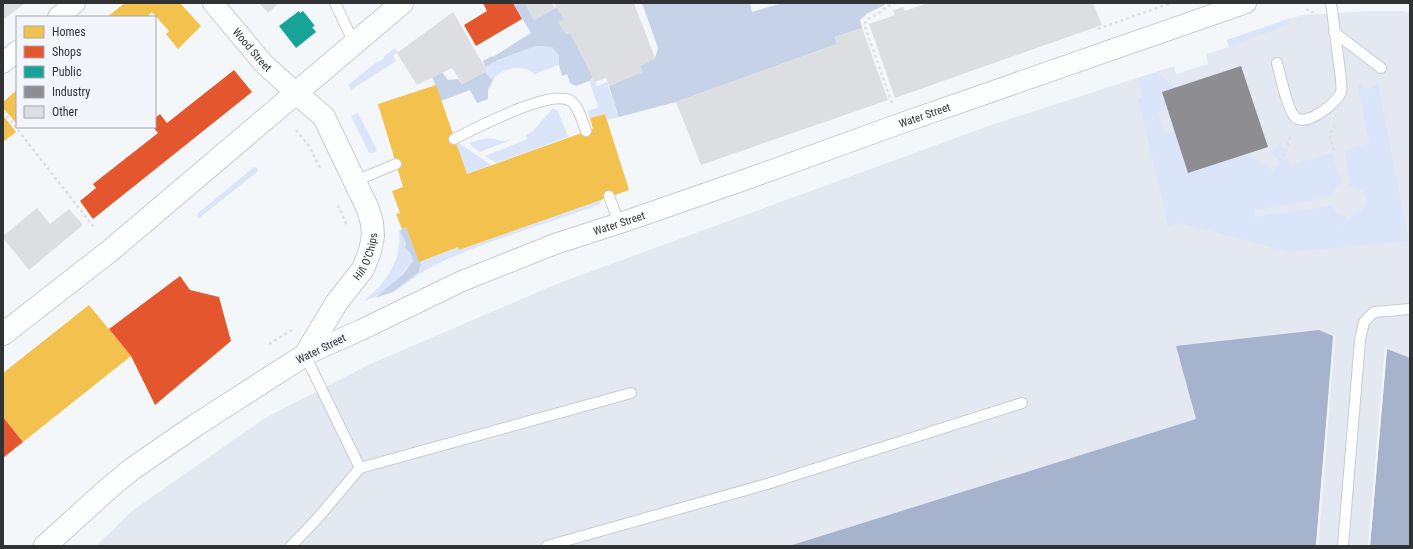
<svg xmlns="http://www.w3.org/2000/svg" width="1413" height="549" font-family="'Roboto Condensed',sans-serif">
<style>
.built{fill:#e4e8f1}
.green{fill:#dbe5f9}
.forest{fill:#c6d2e7}
.water{fill:#a6b3cc}
.pier{fill:#f4f7fa}
.homes{fill:#f2c14e}
.shops{fill:#e4572e}
.public{fill:#17a398}
.industry{fill:#8d8d92}
.building{fill:#dcdee1}
.lines{fill:none;stroke-linecap:round;stroke-linejoin:round}
.service-casing{stroke:#c9cbcd;stroke-width:12}
.minor-casing{stroke:#c9cbcd;stroke-width:22}
.tertiary-casing{stroke:#c9cbcd;stroke-width:24}
.path{stroke:#dfdfe0;stroke-width:2.5;stroke-dasharray:3 3;stroke-linecap:butt}
.service{stroke:#fdfefe;stroke-width:10}
.minor{stroke:#fdfefe;stroke-width:20}
.tertiary{stroke:#fdfefe;stroke-width:22}
.labels{text-anchor:middle;dominant-baseline:central;stroke-width:4;stroke-linejoin:round;paint-order:stroke}
.street-label{font-size:11px;fill:#303234;stroke:#f2f6fc}
</style>
<rect width="100%" height="100%" fill="#f4f7fa"/>
<path class="built" d="M 1371,11 L 1401,11 L 1410,13 L 1410,358 L 1387,349 L 1370,546 L 1316,546 L 1176,346 L 1196,419 L 789,546 L 96,546 L 132,511 L 265,418 L 368,365 L 559,283 L 991,125 L 1174,66 L 1176,74 L 1208,64 L 1206,54 L 1229,47 L 1227,40 L 1288,19 L 1303,15 Z"/>
<path class="green" d="M 1288,19 L 1290,20 L 1290,24 L 1229,47 L 1227,40 Z
M 536,46 L 552,47 L 559,56 L 559,65 L 535,74 C 524,64 501,67 493,80 L 490,78 L 485,72 L 487,71 L 485,67 L 498,60 Z
M 395,48 L 398,52 L 393,56 L 396,61 L 351,90 L 348,85 L 378,61 L 379,62 L 384,58 L 384,56 Z
M 1158,72 L 1175,88 L 1162,92 L 1167,109 L 1158,113 L 1165,133 L 1175,131 L 1189,173 L 1249,153 L 1262,165 L 1264,163 L 1273,171 L 1280,162 L 1272,154 L 1280,142 L 1290,165 L 1332,153 L 1342,183 L 1333,190 L 1331,197 L 1254,210 L 1255,217 L 1332,206 C 1335,214 1342,216 1349,217 L 1333,238 L 1354,213 C 1370,212 1371,187 1350,186 L 1344,150 L 1369,143 L 1357,82 L 1364,89 L 1367,87 L 1369,89 L 1378,84 L 1409,241 L 1290,252 L 1179,223 L 1169,227 L 1138,99 L 1143,96 L 1138,78 Z
M 593,77 L 597,86 L 607,82 L 619,117 L 607,120 L 605,114 L 590,118 L 587,111 L 597,108 L 598,106 L 589,81 Z
M 553,108 L 558,111 L 568,137 L 496,163 L 485,156 L 527,139 L 526,135 L 533,131 Z
M 358,113 L 377,150 L 376,152 L 369,153 L 351,116 Z
M 488,138 L 504,141 L 513,139 L 480,152 L 472,147 L 470,142 Z
M 455,143 L 459,143 L 491,165 L 467,174 Z
M 254,167 L 258,169 L 257,172 L 202,216 L 199,218 L 197,217 L 198,213 Z
M 602,199 L 600,204 L 596,206 C 543,225 488,240 437,264 C 422,271 408,283 393,292 L 419,272 L 421,268 L 419,262 L 458,247 L 460,250 Z
M 402,229 L 400,232 L 406,243 L 405,248 L 410,253 L 413,261 C 399,277 385,295 364,301 C 387,281 402,262 399,230 Z"/>
<path class="forest" d="M 513,3 L 525,3 L 534,20 L 557,7 L 564,20 L 559,22 L 566,34 L 570,33 L 593,77 L 589,81 L 576,86 L 570,83 L 567,74 L 562,76 L 559,65 L 559,56 L 552,47 L 536,46 L 498,60 L 485,67 L 483,61 L 492,56 L 493,57 L 531,33 Z
M 642,3 L 750,3 L 752,12 L 782,3 L 886,3 L 883,6 L 868,13 L 860,20 L 862,28 L 835,37 L 837,44 L 676,102 L 619,117 L 609,86 L 642,72 L 640,66 L 655,58 L 658,48 Z
M 442,72 L 448,80 L 458,79 L 462,84 L 485,72 L 490,78 L 493,80 L 488,90 L 488,99 L 477,103 L 470,90 L 441,101 L 432,77 Z
M 406,227 L 421,265 L 419,272 L 393,292 L 375,298 L 403,274 L 413,261 L 410,253 L 405,248 L 406,243 L 400,232 L 402,229 Z"/>
<path class="water" d="M 1319,330 L 1333,336 L 1316,546 L 789,546 L 1196,419 L 1176,346 Z
M 1387,349 L 1410,358 L 1410,546 L 1370,546 Z"/>
<path class="pier" d="M 1334,334 L 1335,336 L 1318,546 L 1316,546 Z
M 1385,347 L 1387,347 L 1370,546 L 1368,546 Z"/>
<path class="homes" d="M 125,3 L 180,3 L 201,26 L 178,49 L 166,34 L 169,31 L 152,12 L 147,17 L 107,17 Z
M 436,85 L 467,174 L 593,129 L 590,118 L 605,114 L 629,190 L 459,250 L 458,247 L 419,262 L 406,227 L 402,229 L 396,214 L 400,213 L 392,191 L 403,187 L 378,104 Z
M 17,90 L 17,124 L 3,108 L 3,102 Z
M 3,115 L 16,132 L 3,142 Z
M 89,305 L 131,356 L 23,442 L 3,417 L 3,373 Z"/>
<path class="shops" d="M 483,3 L 513,3 L 522,19 L 476,46 L 464,25 L 487,11 Z
M 234,70 L 252,92 L 93,219 L 80,201 L 96,188 L 93,184 L 158,133 L 153,127 L 155,127 L 155,118 L 160,114 L 167,123 Z
M 180,276 L 190,290 L 219,297 L 231,341 L 155,405 L 131,356 L 109,329 Z
M 3,417 L 23,442 L 3,458 Z"/>
<path class="public" d="M 299,11 L 300,13 L 303,11 L 315,26 L 312,27 L 316,32 L 296,48 L 279,26 Z"/>
<path class="industry" d="M 1241,66 L 1268,147 L 1188,173 L 1162,92 Z"/>
<path class="building" d="M 3,3 L 25,3 L 3,20 Z
M 259,3 L 279,3 L 268,13 Z
M 525,3 L 552,3 L 555,8 L 534,20 Z
M 554,3 L 634,3 L 655,58 L 640,66 L 643,72 L 609,86 L 606,78 L 595,82 L 570,33 L 566,34 L 559,22 L 564,20 Z
M 928,3 L 1093,3 L 1102,25 L 895,98 L 869,24 L 895,15 L 893,10 L 903,7 L 905,11 Z
M 453,12 L 487,71 L 462,84 L 452,68 L 417,85 L 397,53 Z
M 862,28 L 888,100 L 701,165 L 676,102 L 837,44 L 835,37 Z
M 37,208 L 50,224 L 69,209 L 83,225 L 29,270 L 3,238 L 3,236 Z"/>
<g class="lines">
<defs>
<path id="service" d="M 335,3 L 354,43
M 1334,32 L 1381,68
M 1277,63 C 1280,74 1288,113 1296,118 C 1308,126 1337,103 1341,92 C 1342,88 1341,83 1341,79 L 1331,3
M 454,139 C 474,129 551,88 571,101 C 579,107 582,121 586,131
M 355,181 L 396,164
M 609,196 L 619,223
M 360,468 L 631,393
M 291,546 L 316,520 L 360,468 L 305,355
M 547,546 L 767,484 L 1022,403
M 1343,546 L 1360,340 L 1364,322 L 1374,312 L 1410,309"/>
<g id="minor">
<path id="s1" d="M 213,3 L 264,64 L 295,92"/>
<path d="M 58,17 L 75,3"/>
<path d="M 3,63 L 17,51"/>
<path id="s2" d="M 305,355 L 361,330 L 462,281 L 555,244 L 626,221 L 747,179 L 899,124 L 1246,3"/>
</g>
<g id="tertiary">
<path d="M 3,334 L 111,250 L 402,3"/>
<path id="s3" d="M 45,546 L 109,488 L 132,469 L 196,425 L 305,355 L 337,302 L 363,269 L 370,251 L 373,236 L 372,223 L 368,209 L 324,117 L 295,92"/>
</g>
</defs>
<use href="#service" class="service-casing"/>
<use href="#minor" class="minor-casing"/>
<use href="#tertiary" class="tertiary-casing"/>
<path class="path" d="M 1306,9 L 1312,12 L 1315,12
M 1098,29 L 1171,3
M 892,103 L 864,24 L 868,19 L 879,13 L 888,6 L 896,3
M 3,111 L 93,226
M 1335,125 L 1330,134 L 1335,153
M 296,130 L 309,146 L 320,168
M 1279,161 L 1285,154 L 1291,134
M 338,205 L 347,226
M 269,344 L 292,330"/>
<use href="#service" class="service"/>
<use href="#minor" class="minor"/>
<use href="#tertiary" class="tertiary"/>
</g>
<g class="labels">
<g class="street-label">
<text stroke="none"><textPath href="#s1" startOffset="61">Wood Street</textPath></text>
<text stroke="none"><textPath href="#s2" startOffset="665">Water Street</textPath></text>
<text stroke="none"><textPath href="#s2" startOffset="341">Water Street</textPath></text>
<text stroke="none"><textPath href="#s3" startOffset="440">Hill O'Chips</textPath></text>
<text transform="translate(321 349) rotate(-26)">Water Street</text>
</g>
</g>
<rect width="1413" height="549" fill="none" stroke="#303234" stroke-width="8"/>
<rect x="16" y="16" width="140" height="112" fill="#f2f6fc" stroke="#a4a8ac"/>
<rect x="24" y="26" width="20" height="12" fill="#f2c14e" stroke="#a4a8ac"/>
<text x="52" y="36" font-size="12" fill="#303234">Homes</text>
<rect x="24" y="46" width="20" height="12" fill="#e4572e" stroke="#a4a8ac"/>
<text x="52" y="56" font-size="12" fill="#303234">Shops</text>
<rect x="24" y="66" width="20" height="12" fill="#17a398" stroke="#a4a8ac"/>
<text x="52" y="76" font-size="12" fill="#303234">Public</text>
<rect x="24" y="86" width="20" height="12" fill="#8d8d92" stroke="#a4a8ac"/>
<text x="52" y="96" font-size="12" fill="#303234">Industry</text>
<rect x="24" y="106" width="20" height="12" fill="#dcdee1" stroke="#a4a8ac"/>
<text x="52" y="116" font-size="12" fill="#303234">Other</text>
</svg>
